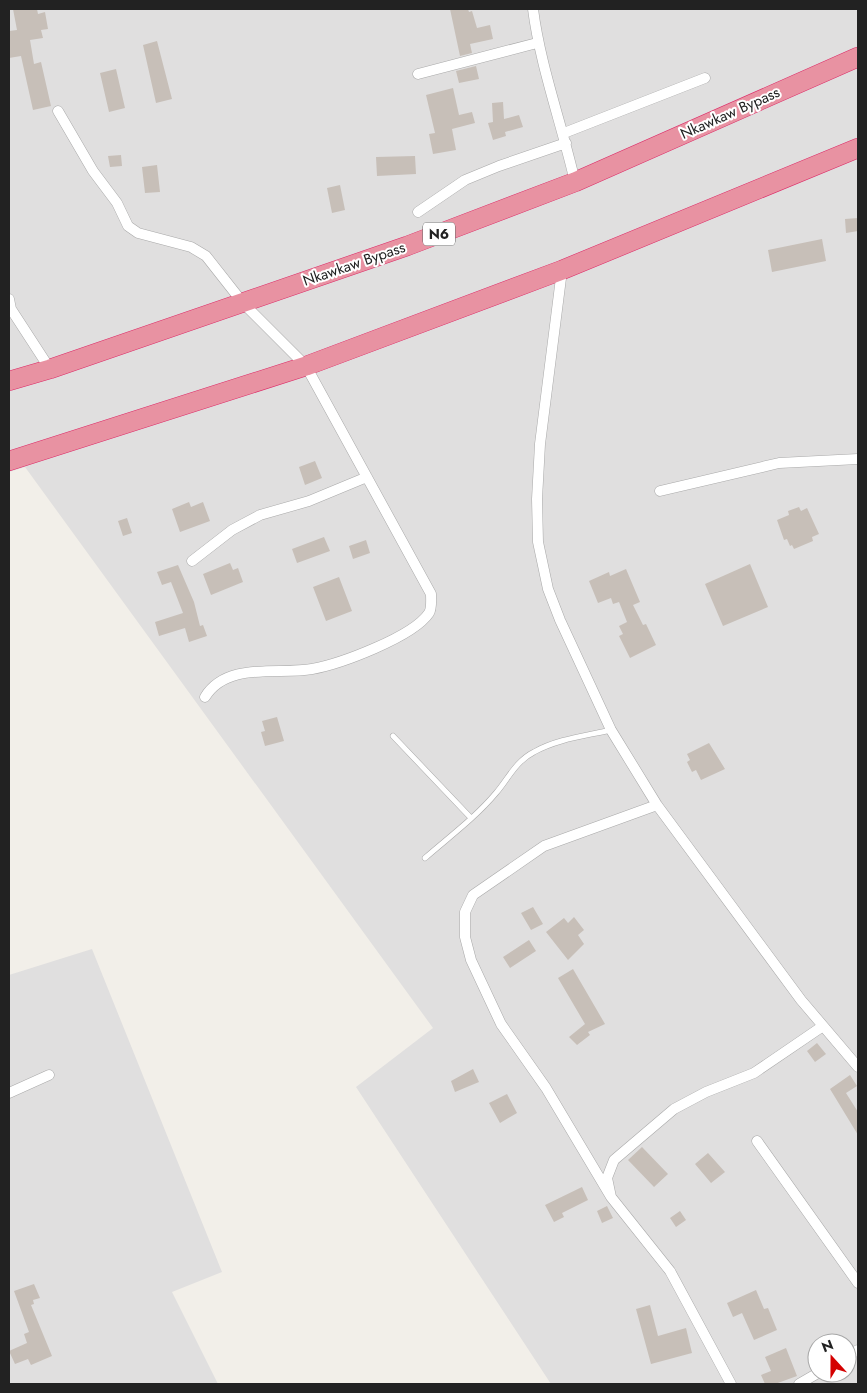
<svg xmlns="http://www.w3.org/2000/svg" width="867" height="1393" font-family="Jost,sans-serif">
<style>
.residential{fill:#e0dfdf;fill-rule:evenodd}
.building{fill:#c7bfb8}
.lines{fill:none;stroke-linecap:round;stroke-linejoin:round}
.lane-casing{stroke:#a9a9a9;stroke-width:6}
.street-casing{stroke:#a9a9a9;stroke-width:11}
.highway-casing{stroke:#dc2a67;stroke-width:20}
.lane{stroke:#fff;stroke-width:5}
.street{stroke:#fff;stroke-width:10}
.highway{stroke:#e892a2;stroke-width:19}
.labels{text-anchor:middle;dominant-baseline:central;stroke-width:4;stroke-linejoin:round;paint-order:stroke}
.shield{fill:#fff;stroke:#646464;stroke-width:1}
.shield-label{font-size:14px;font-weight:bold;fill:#222}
.street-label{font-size:15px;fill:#222;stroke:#fff}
</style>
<rect width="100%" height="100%" fill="#f2efe9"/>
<path class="residential" d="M 9,9 L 858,9 L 858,1384 L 551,1384 L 356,1087 L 433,1028 L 25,467 L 9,472 ZM 817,1343 L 847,1343 L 847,1373 L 817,1373 Z
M 92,949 L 222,1272 L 172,1292 L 218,1384 L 9,1384 L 9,975 Z"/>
<path class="building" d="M 13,9 L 37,9 L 38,14 L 45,12 L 48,29 L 41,30 L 43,38 L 30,40 L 34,64 L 41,62 L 51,106 L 33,110 L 21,56 L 9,58 L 9,31 L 17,30 Z
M 450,9 L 468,9 L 469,12 L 472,11 L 477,28 L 490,25 L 493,39 L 470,44 L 472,53 L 460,56 Z
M 157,41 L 172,99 L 156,103 L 143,45 Z
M 476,66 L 479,79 L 459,83 L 456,71 Z
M 116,69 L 125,108 L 109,112 L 100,73 Z
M 453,88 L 459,115 L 472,112 L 475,123 L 452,129 L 456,150 L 433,154 L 429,134 L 435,133 L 426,95 Z
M 503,102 L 504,119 L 519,115 L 523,127 L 505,132 L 506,136 L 493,140 L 488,123 L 493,122 L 492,103 Z
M 121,155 L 122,166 L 110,167 L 108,156 Z
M 415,156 L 416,174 L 377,176 L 376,157 Z
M 157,165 L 160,192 L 145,193 L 142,167 Z
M 340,185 L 345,210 L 332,213 L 327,188 Z
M 858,218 L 858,231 L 846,233 L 845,219 Z
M 822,239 L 826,261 L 772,272 L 768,250 Z
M 315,461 L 322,478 L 305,485 L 299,467 Z
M 189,502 L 191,507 L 203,502 L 210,521 L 180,532 L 172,509 Z
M 799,507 L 801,511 L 807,508 L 819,534 L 812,537 L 813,541 L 794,549 L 792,545 L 790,546 L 787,539 L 784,540 L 777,520 L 789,515 L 788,511 Z
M 127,518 L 132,533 L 123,536 L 118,521 Z
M 324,537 L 330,551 L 297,563 L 292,549 Z
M 366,540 L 370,553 L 353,559 L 349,546 Z
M 230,563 L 233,570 L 238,568 L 243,582 L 211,595 L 203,574 Z
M 750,564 L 768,607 L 723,626 L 705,584 Z
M 178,565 L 194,602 L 200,626 L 203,625 L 207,636 L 189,642 L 185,628 L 159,636 L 155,622 L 183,613 L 171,582 L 162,585 L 157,572 Z
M 626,569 L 640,602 L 633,605 L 643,625 L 646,624 L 656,645 L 630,658 L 619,636 L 623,634 L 619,626 L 627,622 L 619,602 L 613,604 L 611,598 L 598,603 L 589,581 L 609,572 L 610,576 Z
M 339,577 L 352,611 L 326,621 L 313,587 Z
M 277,717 L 284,741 L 265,746 L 261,732 L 265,731 L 262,721 Z
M 709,743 L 725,769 L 701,780 L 696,770 L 692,772 L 687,762 L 690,760 L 687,754 Z
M 533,907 L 543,924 L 531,930 L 521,913 Z
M 574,917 L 584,930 L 578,935 L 584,944 L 568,960 L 546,932 L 564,918 L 568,923 Z
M 529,940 L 536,951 L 510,968 L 503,957 Z
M 573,969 L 605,1024 L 588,1032 L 590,1035 L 577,1045 L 569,1037 L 585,1024 L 558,978 Z
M 817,1043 L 826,1054 L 815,1062 L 807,1051 Z
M 473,1069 L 479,1082 L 455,1092 L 451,1081 Z
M 850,1075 L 857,1086 L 846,1093 L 858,1112 L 858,1135 L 830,1089 Z
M 507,1094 L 517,1113 L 500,1123 L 489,1103 Z
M 642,1147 L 668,1174 L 654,1187 L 628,1160 Z
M 708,1153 L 725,1172 L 711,1183 L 695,1164 Z
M 582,1187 L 588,1200 L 562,1213 L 564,1217 L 554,1222 L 545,1205 Z
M 607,1206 L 613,1218 L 602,1223 L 597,1211 Z
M 680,1211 L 686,1220 L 676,1227 L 670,1218 Z
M 34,1284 L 40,1298 L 33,1300 L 34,1304 L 31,1305 L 52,1356 L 31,1365 L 28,1359 L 15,1364 L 9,1351 L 27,1343 L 24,1334 L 29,1332 L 14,1291 Z
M 756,1290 L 764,1309 L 768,1308 L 777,1330 L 754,1340 L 742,1313 L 733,1317 L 727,1303 Z
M 650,1305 L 658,1336 L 686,1328 L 692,1353 L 651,1364 L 636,1309 Z
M 786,1348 L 797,1376 L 775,1384 L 765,1384 L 761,1375 L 771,1371 L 765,1357 Z"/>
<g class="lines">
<defs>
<path id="lane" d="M 393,736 L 471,818
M 425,858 C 449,837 475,818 496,793 C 508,779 516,761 534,752 C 557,739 585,736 611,730"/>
<path id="street" d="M 533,9 C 540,65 562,125 575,182
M 418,74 L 537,43
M 58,111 L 93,171 L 117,203 L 128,226 L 138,233 L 191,247 L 206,256 L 243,303 L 306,366 L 431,594 C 431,600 432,608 429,613 C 413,637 340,664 312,669 C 279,675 227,661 205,697
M 564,133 L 705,78
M 418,212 L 465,180 L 499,166 L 566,143
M 562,270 L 540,444 L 537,499 L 538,542 L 548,589 L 560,620 L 611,730 L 657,805 L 801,1000 L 858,1067
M 9,299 L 11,309 L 50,369
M 660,491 L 779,463 L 858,459
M 192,561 L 232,530 L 260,515 L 309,501 L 367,477
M 9,1093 L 49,1075
M 757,1141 L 858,1283
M 611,1197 L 546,1088 L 501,1024 L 471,960 L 465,937 L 465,912 L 473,895 L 544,846 L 657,805
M 847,1356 L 858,1350
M 731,1384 L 670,1271 L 611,1197 L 607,1178 L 614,1160 L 674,1109 L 706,1092 L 754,1073 L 823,1026
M 799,1384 L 818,1373"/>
<path id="highway" d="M 9,381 L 50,369 L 407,246 L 575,182 L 858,57
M 9,461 L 306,366 L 562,270 L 858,148"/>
</defs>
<use href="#lane" class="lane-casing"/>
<use href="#street" class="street-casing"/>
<use href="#highway" class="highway-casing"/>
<use href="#lane" class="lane"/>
<use href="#street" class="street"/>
<use href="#highway" class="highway"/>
</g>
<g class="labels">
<rect class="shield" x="423" y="222.5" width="32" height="23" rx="4"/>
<g class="shield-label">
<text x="439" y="234">N6</text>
</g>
<g class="street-label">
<text transform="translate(730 113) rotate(-24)">Nkawkaw Bypass</text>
<text transform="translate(354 264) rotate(-19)">Nkawkaw Bypass</text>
</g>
</g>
<rect width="867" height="1393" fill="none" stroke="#222222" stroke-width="20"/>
<g transform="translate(832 1358) rotate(339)"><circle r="24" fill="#ffffff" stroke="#a7a7a7"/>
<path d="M0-4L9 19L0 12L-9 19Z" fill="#d40000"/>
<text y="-8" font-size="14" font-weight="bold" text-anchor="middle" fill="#222222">N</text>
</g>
</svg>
